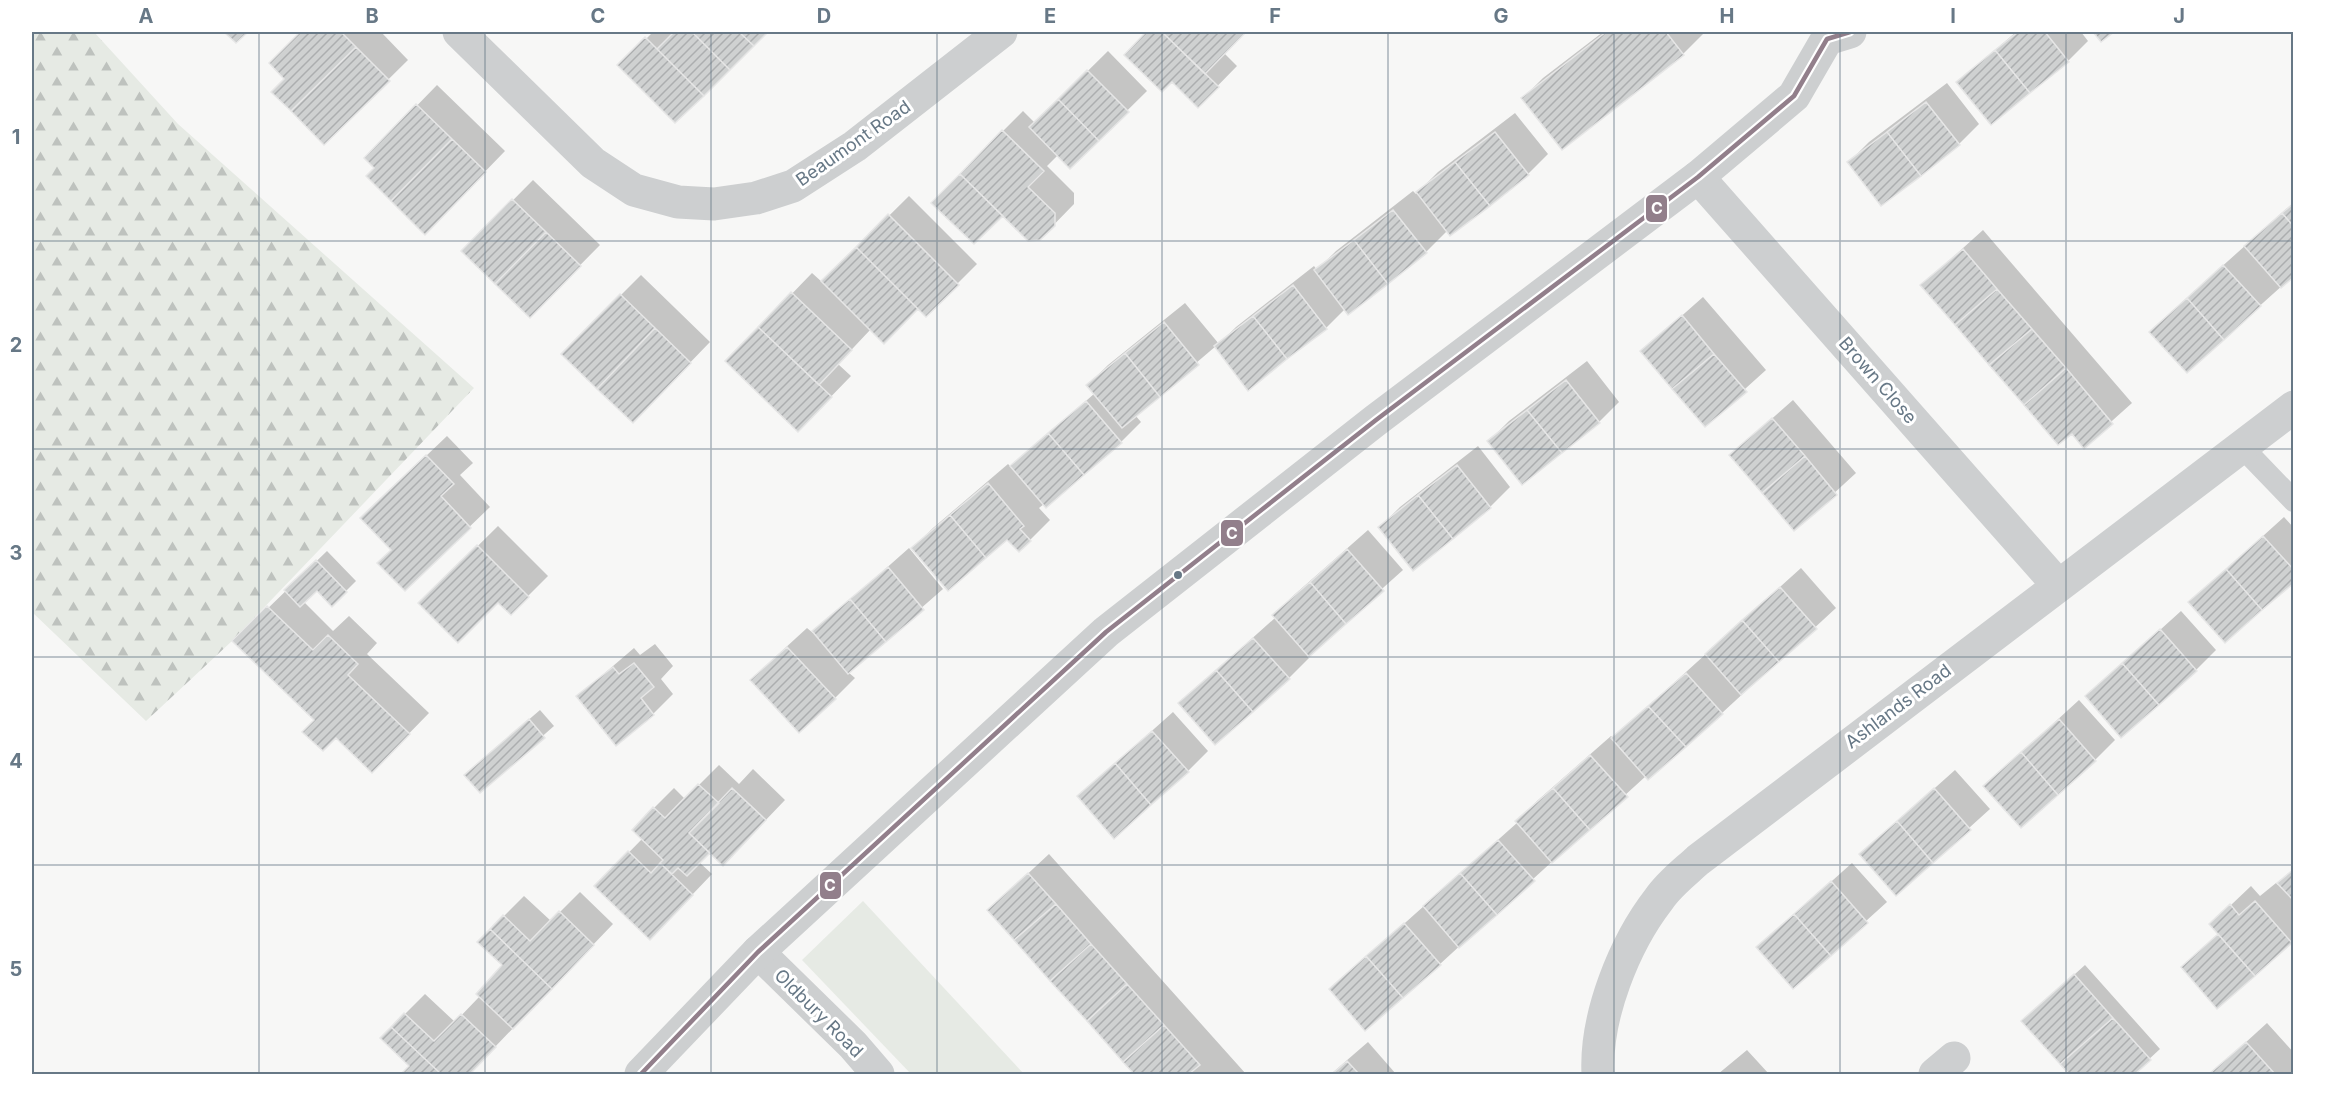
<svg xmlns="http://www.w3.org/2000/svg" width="2325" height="1106" font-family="Inter,sans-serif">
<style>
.grass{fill:#e6eae4}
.forest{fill:url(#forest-firs)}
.shadow{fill:#0003}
.building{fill:url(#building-hatch);stroke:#e6e6e6;stroke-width:1.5}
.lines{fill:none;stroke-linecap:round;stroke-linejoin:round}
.service{stroke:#cdcfd0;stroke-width:22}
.minor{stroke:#cdcfd0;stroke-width:33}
.tertiary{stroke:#cdcfd0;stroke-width:33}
.bus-1-casing{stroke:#fff;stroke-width:9}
.bus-1{stroke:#927f8b;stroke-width:4.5}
.grid{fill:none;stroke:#677886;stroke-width:1.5;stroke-opacity:0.55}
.bus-dot{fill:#677886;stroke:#fff;stroke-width:2}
.labels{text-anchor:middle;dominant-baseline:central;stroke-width:6;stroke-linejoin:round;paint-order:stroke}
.street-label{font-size:18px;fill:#677886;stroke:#fff}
.line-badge{stroke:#fff;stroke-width:2}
.badge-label{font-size:16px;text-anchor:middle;font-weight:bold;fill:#fff}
.neatline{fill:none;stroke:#677886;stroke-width:2}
.grid-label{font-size:20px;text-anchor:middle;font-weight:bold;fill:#677886}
</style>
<defs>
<pattern id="forest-firs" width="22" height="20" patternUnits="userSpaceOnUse" patternTransform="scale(1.5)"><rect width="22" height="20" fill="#e6eae4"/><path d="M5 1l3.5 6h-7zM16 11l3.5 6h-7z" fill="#bec2be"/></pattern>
<pattern id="building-hatch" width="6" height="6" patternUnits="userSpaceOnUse" patternTransform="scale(1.5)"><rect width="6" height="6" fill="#cfd1d1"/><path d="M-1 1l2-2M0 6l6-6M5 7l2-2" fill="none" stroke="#acaeaf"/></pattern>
</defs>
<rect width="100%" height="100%" fill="#f7f7f6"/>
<path class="grass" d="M 863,901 L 1024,1074 L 911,1074 L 802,960 Z"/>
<path class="forest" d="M 32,32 L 94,32 L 178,124 L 474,388 L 232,641 L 146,721 L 32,612 Z"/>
<path class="shadow" d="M 302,32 L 381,32 L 408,60 L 324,143 L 286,79 L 271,63 Z
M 653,32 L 765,32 L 675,121 L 620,65 Z
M 1149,32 L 1245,32 L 1224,53 L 1237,66 L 1198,106 L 1172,80 L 1126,55 Z
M 1603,32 L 1703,34 L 1683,54 L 1523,98 L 1543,78 Z
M 2016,32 L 2081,32 L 2088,41 L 2068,61 L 1991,123 L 1958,82 Z
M 1108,51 L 1147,91 L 1070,167 L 1058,155 L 1047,166 L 1074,193 L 1074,204 L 1040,239 L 1003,131 L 1023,111 L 1035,123 Z
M 1947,83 L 1979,124 L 1959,144 L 1882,204 L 1849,162 L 1869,142 Z
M 437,85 L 505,151 L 445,213 L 376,168 L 366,158 Z
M 1515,113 L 1548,154 L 1528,174 L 1450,234 L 1447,231 L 1426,252 L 1345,309 L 1326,328 L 1216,346 L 1135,415 L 1141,422 L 1121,442 L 1046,506 L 1044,504 L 1039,508 L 1050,520 L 1030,540 L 1008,538 L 913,548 L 933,528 L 1008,464 L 1011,467 L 1095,393 L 1088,385 L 1108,365 L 1185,303 L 1219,344 L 1236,327 L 1314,266 L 1317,270 L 1336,251 L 1413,191 L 1416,194 L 1438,172 Z
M 533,180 L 600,245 L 530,316 L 463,251 Z
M 909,196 L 977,264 L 926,315 L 918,307 L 884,342 L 871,329 L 838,364 L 851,376 L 818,410 L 727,361 L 812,273 L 822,282 Z
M 2294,202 L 2294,275 L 2187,371 L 2171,312 Z
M 1983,230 L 2132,403 L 2084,446 L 1922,285 Z
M 641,275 L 710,342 L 653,401 L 621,295 Z
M 1703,297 L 1766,370 L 1705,425 L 1642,351 Z
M 1587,361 L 1619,402 L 1599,422 L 1522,483 L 1489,441 L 1509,421 Z
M 1793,400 L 1856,473 L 1795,529 L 1731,455 Z
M 447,436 L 473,463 L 460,475 L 490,507 L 405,589 L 382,498 Z
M 1478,446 L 1510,487 L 1490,507 L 1413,569 L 1380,527 L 1400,507 Z
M 2284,517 L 2294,528 L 2294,581 L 2190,602 Z
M 498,526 L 548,576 L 511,613 L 498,601 L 420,603 Z
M 1368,530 L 1403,570 L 1307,656 L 1309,658 L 1289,678 L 1180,703 L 1276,617 L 1274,615 L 1294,595 Z
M 909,548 L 943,589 L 848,672 L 855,678 L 835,698 L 772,660 L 807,628 L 813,633 Z
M 327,551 L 356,581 L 332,605 L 317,589 L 304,602 L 333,631 L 349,616 L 377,643 L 367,654 L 429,713 L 392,751 L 336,736 L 234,641 Z
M 1801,568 L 1836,608 L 1722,713 L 1648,778 L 1646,776 L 1440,964 L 1331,989 L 1518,822 L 1537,801 L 1611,736 L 1613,738 Z
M 2181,611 L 2216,650 L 2196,670 L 2087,696 Z
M 655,644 L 673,666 L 661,679 L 673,694 L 653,714 L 578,696 L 634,648 L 640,655 Z
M 2079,700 L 2115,740 L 2095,760 L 1985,786 Z
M 540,710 L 554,726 L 480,791 L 476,765 Z
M 1173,712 L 1208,751 L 1188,771 L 1079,796 Z
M 719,765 L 739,784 L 753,769 L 785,800 L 743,844 L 710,851 L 699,862 L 712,874 L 670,918 L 596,886 L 643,838 L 654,808 L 674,788 L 685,799 Z
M 1955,770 L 1990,809 L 1896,894 L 1861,854 Z
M 1049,854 L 1246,1074 L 1136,1074 L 989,910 Z
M 1852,863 L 1887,902 L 1793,987 L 1758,947 Z
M 2294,869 L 2294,940 L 2217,1007 L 2183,967 L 2219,933 L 2211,924 L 2251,886 L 2260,896 L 2276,883 L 2278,885 Z
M 580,892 L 613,924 L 469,1074 L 403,1074 L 411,1066 L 382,1038 L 405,1014 L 425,994 L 455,1022 L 480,996 L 504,965 L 504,916 L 524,896 L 551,921 Z
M 2085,965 L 2160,1049 L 2133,1074 L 2070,1074 L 2023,1021 Z
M 2267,1023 L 2294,1053 L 2294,1074 L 2211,1074 Z
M 1368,1042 L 1396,1074 L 1331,1074 Z
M 1747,1050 L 1769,1074 L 1718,1074 Z"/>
<path class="building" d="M 224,32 L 248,32 L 236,43 Z
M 300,32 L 341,32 L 356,47 L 291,111 L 271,92 L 284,79 L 269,63 Z
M 674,32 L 692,32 L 730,70 L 704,96 L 657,49 Z
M 692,32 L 739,32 L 754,46 L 730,70 Z
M 739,32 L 768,32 L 754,46 Z
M 1146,32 L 1162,32 L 1219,87 L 1198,108 L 1172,82 L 1162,92 L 1124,55 Z
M 1162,32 L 1246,32 L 1205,74 Z
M 1606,32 L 1666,32 L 1684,55 L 1562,150 L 1521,98 Z
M 2018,32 L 2045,32 L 2069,62 L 2030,93 L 1995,50 Z
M 2093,32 L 2114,32 L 2101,42 Z
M 645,37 L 704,96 L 675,123 L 617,65 Z
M 356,47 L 390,81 L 324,145 L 291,111 Z
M 1995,50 L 2030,93 L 1991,125 L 1956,82 Z
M 1087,70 L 1129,112 L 1099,141 L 1058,99 Z
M 1058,99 L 1099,141 L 1070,169 L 1029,127 Z
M 1926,102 L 1960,145 L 1921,176 L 1887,132 Z
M 416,104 L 452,139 L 391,201 L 366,176 L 374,168 L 364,158 Z
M 1002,130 L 1044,171 L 1028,187 L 1055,213 L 1055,226 L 1040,240 L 1028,241 L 960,174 Z
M 1495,132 L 1529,175 L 1490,206 L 1455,162 Z
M 1887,132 L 1921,176 L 1881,206 L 1847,162 Z
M 452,139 L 486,172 L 425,235 L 391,201 Z
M 1455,162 L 1490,206 L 1450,236 L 1416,192 Z
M 960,174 L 1003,216 L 974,244 L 931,203 Z
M 512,199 L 546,232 L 495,284 L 461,251 Z
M 2294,203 L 2294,227 L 2282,213 Z
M 1393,210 L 1427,253 L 1388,284 L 1354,240 Z
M 2282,213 L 2294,227 L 2294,277 L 2281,288 L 2244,246 Z
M 888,214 L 959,285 L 926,317 L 856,247 Z
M 546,232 L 581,266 L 530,318 L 495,284 Z
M 1354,240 L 1388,284 L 1348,315 L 1314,270 Z
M 856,247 L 918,309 L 884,344 L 821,281 Z
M 1963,249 L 1997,289 L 1955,325 L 1920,285 Z
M 2223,265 L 2261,306 L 2224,340 L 2187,298 Z
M 1293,285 L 1327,329 L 1287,359 L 1253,316 Z
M 1997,289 L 2032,329 L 1989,365 L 1955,325 Z
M 791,292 L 852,350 L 819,385 L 758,327 Z
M 620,294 L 655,328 L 597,389 L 561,354 Z
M 2187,298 L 2224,340 L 2187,373 L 2149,332 Z
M 1682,315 L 1714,354 L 1672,389 L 1640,351 Z
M 1253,316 L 1287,359 L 1248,391 L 1214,346 Z
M 1164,322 L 1199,365 L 1160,397 L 1125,353 Z
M 758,327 L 832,397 L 798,432 L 725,361 Z
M 655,328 L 691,363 L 633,423 L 597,389 Z
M 2032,329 L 2066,368 L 2024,405 L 1989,365 Z
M 1125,353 L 1160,397 L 1122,428 L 1086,385 Z
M 1714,354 L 1747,392 L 1705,427 L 1672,389 Z
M 2066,368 L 2113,424 L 2084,449 L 2072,434 L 2058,445 L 2024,405 Z
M 1566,380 L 1600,423 L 1562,453 L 1527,410 Z
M 1086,401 L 1122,443 L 1084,475 L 1048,433 Z
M 1527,410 L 1562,453 L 1522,485 L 1487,441 Z
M 1772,418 L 1805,456 L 1762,493 L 1729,455 Z
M 1048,433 L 1084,475 L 1046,508 L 1010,466 Z
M 426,455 L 454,484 L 441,496 L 471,528 L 405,591 L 377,563 L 391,550 L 360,518 Z
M 1805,456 L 1837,495 L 1794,531 L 1762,493 Z
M 1457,465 L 1491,508 L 1453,539 L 1418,495 Z
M 988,483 L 1024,526 L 1020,529 L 1031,541 L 1019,552 L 1007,540 L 986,558 L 950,515 Z
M 1418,495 L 1453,539 L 1413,571 L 1378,527 Z
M 950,515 L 986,558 L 948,591 L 911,548 Z
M 2263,536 L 2294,570 L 2294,583 L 2262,610 L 2226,569 Z
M 477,545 L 529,597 L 511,615 L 498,603 L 458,643 L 418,603 Z
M 1347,549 L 1384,591 L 1346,624 L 1310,582 Z
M 316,560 L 347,592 L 332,607 L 317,591 L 300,607 L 284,590 Z
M 888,567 L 924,610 L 886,642 L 850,599 Z
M 2226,569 L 2262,610 L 2225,643 L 2188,602 Z
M 1310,582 L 1346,624 L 1309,657 L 1272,615 Z
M 1780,587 L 1817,629 L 1779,662 L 1742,620 Z
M 850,599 L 886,642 L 848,674 L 812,631 Z
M 267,606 L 313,650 L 328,635 L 358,664 L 348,675 L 410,734 L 372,773 L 336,738 L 323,751 L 302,732 L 314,720 L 232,641 Z
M 1742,620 L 1779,662 L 1741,695 L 1705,654 Z
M 2160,629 L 2197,671 L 2159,705 L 2122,663 Z
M 1253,638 L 1290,679 L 1253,712 L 1216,670 Z
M 787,647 L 836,699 L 799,733 L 750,680 Z
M 634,663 L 654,687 L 641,698 L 654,715 L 616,746 L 576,696 L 613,667 L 619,674 Z
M 2122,663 L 2159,705 L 2121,738 L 2085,696 Z
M 1216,670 L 1253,712 L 1215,745 L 1178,703 Z
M 1686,673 L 1723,714 L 1686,747 L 1648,706 Z
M 1648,706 L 1686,747 L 1648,780 L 1611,738 Z
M 529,719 L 545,738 L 480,793 L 464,775 Z
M 2059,719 L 2096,761 L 2058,795 L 2021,752 Z
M 1152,731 L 1189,772 L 1151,805 L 1115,763 Z
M 2021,752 L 2058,795 L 2021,828 L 1983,786 Z
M 1590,755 L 1628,797 L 1590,830 L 1553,788 Z
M 1115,763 L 1151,805 L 1114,839 L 1077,796 Z
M 698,784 L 719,803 L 689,833 L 710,853 L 687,876 L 678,868 L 672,874 L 660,863 L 663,860 L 632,830 L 653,807 L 665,818 Z
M 732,788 L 766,820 L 723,866 L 689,833 Z
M 1553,788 L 1590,830 L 1552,863 L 1515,821 Z
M 1934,788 L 1971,830 L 1933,863 L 1897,821 Z
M 1897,821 L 1933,863 L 1896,896 L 1859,854 Z
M 1498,840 L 1535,881 L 1497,915 L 1460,873 Z
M 628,851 L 651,873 L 660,863 L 693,895 L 650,940 L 594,886 Z
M 2294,869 L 2294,901 L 2277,883 Z
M 1028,873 L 1056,904 L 1014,940 L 987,910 Z
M 1460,873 L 1497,915 L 1459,948 L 1423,906 Z
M 1831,881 L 1868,923 L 1831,956 L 1794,914 Z
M 2255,901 L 2292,943 L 2255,976 L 2209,924 L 2230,904 L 2239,915 Z
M 1056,904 L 1091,944 L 1050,981 L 1014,940 Z
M 559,911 L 594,945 L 552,989 L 490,929 L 503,915 L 530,941 Z
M 1794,914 L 1831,956 L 1793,989 L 1756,947 Z
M 1404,923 L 1441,965 L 1403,998 L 1366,956 Z
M 490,929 L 552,989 L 513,1029 L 476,994 L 502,965 L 477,942 Z
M 2218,934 L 2255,976 L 2217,1009 L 2181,967 Z
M 1091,944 L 1127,984 L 1087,1021 L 1050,981 Z
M 1366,956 L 1403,998 L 1365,1031 L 1329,989 Z
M 2074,974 L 2113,1018 L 2060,1064 L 2021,1021 Z
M 1127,984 L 1164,1025 L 1123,1062 L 1087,1021 Z
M 404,1013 L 434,1041 L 461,1014 L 496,1047 L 470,1074 L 441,1074 L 391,1027 Z
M 2113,1018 L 2151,1060 L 2135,1074 L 2069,1074 L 2060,1064 Z
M 1164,1025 L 1200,1065 L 1189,1074 L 1134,1074 L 1123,1062 Z
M 391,1027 L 441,1074 L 401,1074 L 409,1066 L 380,1038 Z
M 2246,1042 L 2275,1074 L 2209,1074 Z
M 1347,1061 L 1359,1074 L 1332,1074 Z"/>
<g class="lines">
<path class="service" d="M 2241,446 L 2294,501"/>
<path class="minor" d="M 459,32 L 593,163 L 634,190 L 678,202 L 714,204 L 756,198 L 793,186 L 855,146 L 1001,32
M 1698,177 L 2057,584
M 758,952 L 853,1045 L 878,1074
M 1598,1074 C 1595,1017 1624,944 1659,899 C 1669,884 1685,872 1698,860 L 2294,407
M 1935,1074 L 1954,1058"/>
<path class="tertiary" d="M 641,1074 L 758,952 L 1106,632 L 1376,420 L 1698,177 L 1794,96 L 1827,39 L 1850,32"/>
<defs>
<path id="bus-1" d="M 641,1074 L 758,952 L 1106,632 L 1376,420 L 1698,177 L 1794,96 L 1827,39 L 1850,32"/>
</defs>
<use href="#bus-1" class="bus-1-casing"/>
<use href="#bus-1" class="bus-1"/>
</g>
<path class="grid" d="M 259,32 L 259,1074M 485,32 L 485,1074M 711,32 L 711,1074M 937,32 L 937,1074M 1162,32 L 1162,1074M 1388,32 L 1388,1074M 1614,32 L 1614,1074M 1840,32 L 1840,1074M 2066,32 L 2066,1074M 32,241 L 2294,241M 32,449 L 2294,449M 32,657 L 2294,657M 32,865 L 2294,865"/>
<circle class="bus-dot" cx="1178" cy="575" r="5"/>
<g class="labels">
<g class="street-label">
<text transform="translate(853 143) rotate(-35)">Beaumont Road</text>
<text transform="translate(1878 380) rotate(49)">Brown Close</text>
<text transform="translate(1898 706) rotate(-37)">Ashlands Road</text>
<text transform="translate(819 1013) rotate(45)">Oldbury Road</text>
</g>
</g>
<g class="line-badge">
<rect x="1645" y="194" width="23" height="29" rx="6" fill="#927f8b"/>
<rect x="1220" y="519" width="24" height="28" rx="6" fill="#927f8b"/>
<rect x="819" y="871" width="23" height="29" rx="6" fill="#927f8b"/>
</g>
<g class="badge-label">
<text x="1657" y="214">C</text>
<text x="1232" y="539">C</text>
<text x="830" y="891">C</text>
</g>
<rect width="2325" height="1106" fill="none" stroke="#ffffff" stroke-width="66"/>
<rect x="33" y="33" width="2259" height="1040" class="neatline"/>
<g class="grid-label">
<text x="146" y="23">A</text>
<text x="372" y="23">B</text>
<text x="598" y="23">C</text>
<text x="824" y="23">D</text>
<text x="1050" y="23">E</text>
<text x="1275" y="23">F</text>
<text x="1501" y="23">G</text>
<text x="1727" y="23">H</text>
<text x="1953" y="23">I</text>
<text x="2179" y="23">J</text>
<text x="16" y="144">1</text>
<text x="16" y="352">2</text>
<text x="16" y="560">3</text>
<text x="16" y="768">4</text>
<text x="16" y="976">5</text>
</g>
</svg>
